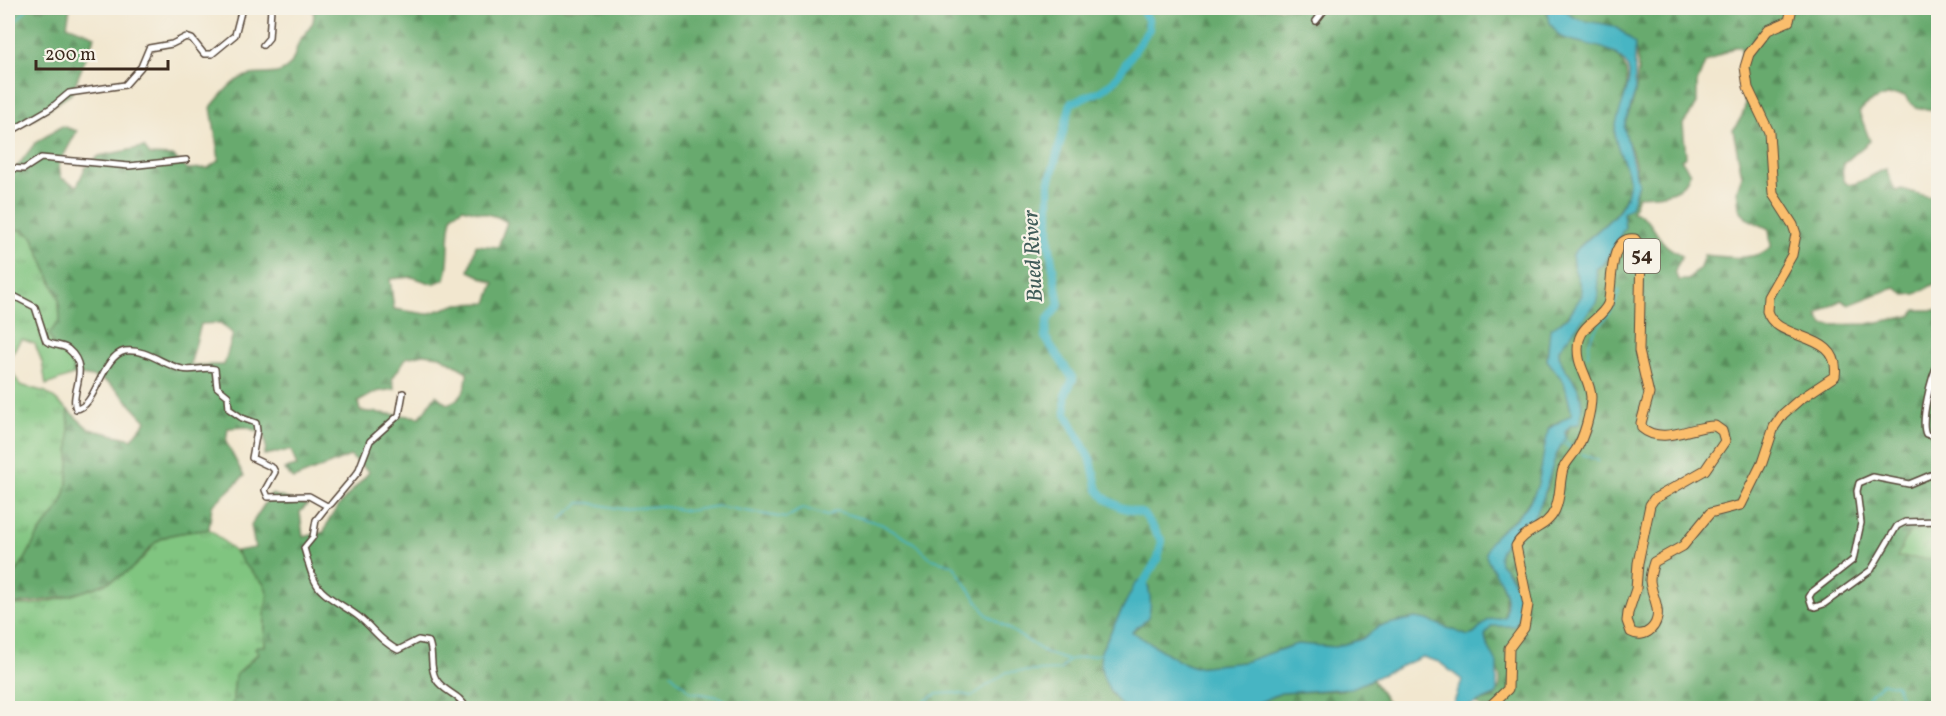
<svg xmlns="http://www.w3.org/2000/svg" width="1946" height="716" font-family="Vollkorn,serif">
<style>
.grass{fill:url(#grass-tufts);stroke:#5e784f;stroke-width:1.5}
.forest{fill:url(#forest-firs);stroke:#526a46;stroke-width:1.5;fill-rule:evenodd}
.park{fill:url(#park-crowns);stroke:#5e784f;stroke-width:1.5}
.water{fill:#47b5c3;stroke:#417070;stroke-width:1.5}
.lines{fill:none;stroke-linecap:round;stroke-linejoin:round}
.stream{stroke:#47b5c3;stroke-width:1.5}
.river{stroke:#47b5c3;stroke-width:8}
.street-casing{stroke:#564639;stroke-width:8}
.highway-casing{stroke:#564639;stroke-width:11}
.street{stroke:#fff;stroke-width:5}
.highway{stroke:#fabe6d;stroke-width:9}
.labels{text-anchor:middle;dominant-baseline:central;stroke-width:4.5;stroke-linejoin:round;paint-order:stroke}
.shield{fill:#f7f3e8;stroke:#73665b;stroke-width:1.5}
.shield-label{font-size:20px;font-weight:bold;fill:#3b2a1e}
.water-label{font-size:22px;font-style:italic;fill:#3f5b58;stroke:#f7f3e8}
</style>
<defs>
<pattern id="grass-tufts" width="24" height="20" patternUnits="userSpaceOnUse" patternTransform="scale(1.5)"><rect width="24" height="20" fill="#80c580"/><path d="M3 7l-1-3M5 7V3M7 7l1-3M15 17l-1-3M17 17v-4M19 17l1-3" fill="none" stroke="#6aa068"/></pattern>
<pattern id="forest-firs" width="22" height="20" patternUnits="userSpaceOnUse" patternTransform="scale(1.5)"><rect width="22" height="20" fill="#68aa6e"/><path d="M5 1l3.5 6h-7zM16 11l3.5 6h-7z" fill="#578b5a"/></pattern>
<pattern id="park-crowns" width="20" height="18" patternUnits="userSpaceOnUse" patternTransform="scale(1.5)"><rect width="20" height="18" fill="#80c580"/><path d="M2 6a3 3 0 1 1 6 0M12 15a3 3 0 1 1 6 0" fill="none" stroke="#6aa068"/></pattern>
</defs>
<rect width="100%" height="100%" fill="#f7f3e8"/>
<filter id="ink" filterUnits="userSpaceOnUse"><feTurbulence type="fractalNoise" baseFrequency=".0167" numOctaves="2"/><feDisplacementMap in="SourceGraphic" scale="12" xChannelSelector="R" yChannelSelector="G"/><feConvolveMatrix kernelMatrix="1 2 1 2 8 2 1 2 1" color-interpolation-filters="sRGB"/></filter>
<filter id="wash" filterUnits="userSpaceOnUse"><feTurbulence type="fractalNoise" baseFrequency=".008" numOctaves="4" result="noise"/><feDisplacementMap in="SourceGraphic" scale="24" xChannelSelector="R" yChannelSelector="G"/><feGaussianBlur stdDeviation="1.35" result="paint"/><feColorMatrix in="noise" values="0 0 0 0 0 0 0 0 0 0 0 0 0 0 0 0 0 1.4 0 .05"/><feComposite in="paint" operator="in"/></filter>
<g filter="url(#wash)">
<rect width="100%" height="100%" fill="#f2e7cf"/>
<path class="grass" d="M 8,229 L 22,230 L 32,236 L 59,299 L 61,348 L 73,361 L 73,375 L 46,385 L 42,362 L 35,344 L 21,339 L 8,360 Z
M 8,364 L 20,385 L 46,392 L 68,410 C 70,432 71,476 64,497 C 58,514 43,525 35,540 C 27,556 21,569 8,581 Z
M 209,529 C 222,539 267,580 268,594 C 268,600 265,607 265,613 C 264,624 265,635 265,646 L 235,676 L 232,708 L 8,708 L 8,604 C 45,610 116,583 144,557 C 148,553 151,546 156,542 C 169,532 193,532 209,529 Z"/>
<path class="forest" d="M 8,8 L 70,8 L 67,25 L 95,36 L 71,94 L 8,135 Z
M 313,8 L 1547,8 L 1547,14 L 1564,39 C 1614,46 1638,54 1622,109 C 1620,118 1613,125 1615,135 C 1619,159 1637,175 1624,200 C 1612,225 1586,235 1572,256 L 1582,295 C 1567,326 1547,321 1547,360 L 1564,381 L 1572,415 L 1550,426 L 1539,486 L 1522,512 L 1499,532 L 1488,547 L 1505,594 L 1505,617 L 1488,620 L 1474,634 L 1468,636 L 1427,620 L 1415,618 L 1380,626 L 1362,639 L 1335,647 L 1297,644 L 1244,662 L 1195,667 L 1179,661 L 1132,632 L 1147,619 L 1149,587 L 1125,603 L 1101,651 L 1100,662 L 1110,692 L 1124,708 L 232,708 L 235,676 L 259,653 L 255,648 L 257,646 L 265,646 L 265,613 L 268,594 L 264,584 L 243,563 L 236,551 L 255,548 L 251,525 L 271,494 L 307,505 L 300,512 L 303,537 L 324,532 C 332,507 353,492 369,472 L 350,456 L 293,479 L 284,469 L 297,466 L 291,450 L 264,455 L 266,448 L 264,434 L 246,427 L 228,428 L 226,442 L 244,476 L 212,506 L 209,529 C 193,532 169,532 156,542 C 145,551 139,565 127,572 C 96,592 45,603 8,604 L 8,581 C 21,569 27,556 35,540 C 43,525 58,514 64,497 C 71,476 70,432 68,410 L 89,429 L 132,439 L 146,421 C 119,395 115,375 73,375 C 73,361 70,348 54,347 L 49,334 L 60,320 L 59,299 L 32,236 L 22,230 L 8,229 L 8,179 L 35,143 L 62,126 L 77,131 L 59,164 L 61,178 L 77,186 L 85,168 L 99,156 L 144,147 L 150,155 L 173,156 L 188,169 L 208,168 L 219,160 L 211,107 C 221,95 231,81 246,76 C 262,71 277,79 290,65 C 296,57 295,47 301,39 C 310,26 316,25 313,8 ZM 463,208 L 498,217 L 507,222 L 498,247 L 476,245 L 469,271 L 494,283 L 487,303 L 458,304 L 427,314 L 394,309 L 390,279 L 412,277 L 433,284 L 445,279 C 452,258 446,235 453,214 ZM 220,323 L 233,334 L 224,365 L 190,365 L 201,324 ZM 424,354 L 440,356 L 467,372 C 467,388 463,399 447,404 L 436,395 L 420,417 L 360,411 L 358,402 L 376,392 L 395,389 L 392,379 L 406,358 Z
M 1565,8 L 1938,8 L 1938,110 C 1923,109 1913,110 1905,96 C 1890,92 1869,100 1859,112 L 1870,141 L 1843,164 C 1838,204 1871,173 1886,169 L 1895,191 L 1902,189 L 1929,197 L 1938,190 L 1938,282 L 1916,294 L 1905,295 L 1895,287 L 1849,305 L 1841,300 L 1817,315 L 1823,325 L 1867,324 L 1911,316 L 1916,310 L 1938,310 L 1938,708 L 1482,708 L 1476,703 C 1481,700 1490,700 1494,696 C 1513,680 1482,647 1486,631 L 1492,626 L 1515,626 C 1524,612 1520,589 1511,575 C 1508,570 1502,567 1499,561 L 1501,549 L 1536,513 L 1548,487 L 1554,455 L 1571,425 L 1579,424 C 1592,381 1556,373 1559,348 L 1598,297 L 1596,268 L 1604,264 L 1625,227 L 1623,213 C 1643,198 1638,170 1631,149 C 1628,142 1623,134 1624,127 C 1624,119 1630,112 1632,105 C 1637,89 1642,56 1632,42 C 1617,20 1572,27 1565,8 ZM 1734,47 L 1741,47 C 1742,56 1738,63 1739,72 C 1743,101 1753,103 1733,130 L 1742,176 L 1737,190 L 1739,208 L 1746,218 L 1769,229 L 1771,247 C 1756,262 1724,257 1704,255 L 1700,268 L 1688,280 L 1678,280 L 1675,271 L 1682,256 C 1677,252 1670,249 1666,245 C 1654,235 1651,215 1632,212 L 1638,196 C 1658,195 1683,196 1690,173 L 1681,159 L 1686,156 L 1683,124 L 1697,104 L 1697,83 L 1705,63 Z
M 1373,680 L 1391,708 L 1247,708 L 1281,693 L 1341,690 Z"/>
<path class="park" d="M 1938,526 L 1938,559 L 1897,557 L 1909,532 Z"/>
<path class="water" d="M 1547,8 L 1565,8 C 1571,24 1598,21 1612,26 C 1620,29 1629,37 1635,44 L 1635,93 L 1624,127 L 1638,183 L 1631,207 L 1623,213 L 1625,227 L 1604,264 L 1596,269 L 1599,293 L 1596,303 L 1559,349 C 1556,373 1592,381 1579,424 L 1571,425 L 1565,432 L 1566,438 C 1548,461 1551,491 1534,516 C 1525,532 1494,542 1500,563 C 1515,578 1528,606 1515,626 L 1492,626 L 1485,635 L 1486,642 L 1497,663 L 1497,694 L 1465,708 L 1452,708 L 1462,680 L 1439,662 L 1422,657 L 1352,688 L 1281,693 L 1246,708 L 1124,708 C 1108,691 1098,675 1101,651 L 1135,584 L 1145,578 C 1150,589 1153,607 1147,619 C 1143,625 1135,625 1132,632 L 1179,661 L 1195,667 L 1244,662 L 1297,644 L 1335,647 L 1362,639 L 1380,626 L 1415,618 L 1427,620 L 1468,636 L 1474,634 L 1488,620 L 1505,617 C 1514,584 1484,566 1486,552 C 1490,534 1512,524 1523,511 C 1541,488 1539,478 1544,451 C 1545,443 1548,437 1548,429 L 1572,414 L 1564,382 L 1547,360 L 1550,329 L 1568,317 L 1582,295 C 1581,280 1570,267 1573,254 C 1590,233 1615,223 1626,197 C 1637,169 1614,155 1615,131 C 1615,113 1640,77 1623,60 C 1604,42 1580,46 1559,36 L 1550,23 Z"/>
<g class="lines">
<path class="stream" d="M 8,29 L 28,8
M 1588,356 C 1587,323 1613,325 1619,290
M 1565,440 L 1573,447
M 1562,443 L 1572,449
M 1582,454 L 1598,461
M 560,520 L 579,503 L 590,503 L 621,509 L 661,506 L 687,511 L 718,506 L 779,517 L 786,518 L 803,508 L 827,516 L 836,511 L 881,524 L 914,543 L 932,559 L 953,565 L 987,615 L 1048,654 L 1067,660 L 1101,654
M 671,674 L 691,692 L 719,697 L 733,704 L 749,703 L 759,708
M 912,708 L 937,694 L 955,693 L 972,696 L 1007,672 L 1060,670 L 1068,661
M 1857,708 L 1882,683 L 1896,685 L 1904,703"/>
<path class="river" d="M 1141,8 L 1148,19 L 1149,29 L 1114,81 L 1101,91 L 1071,103 L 1049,184 L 1049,243 L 1059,305 L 1048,319 L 1045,337 L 1073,379 L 1065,395 L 1066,414 L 1091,461 L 1098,490 L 1106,499 L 1120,507 L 1144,514 L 1162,541 L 1158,558 L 1141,587"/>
</g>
</g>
<g filter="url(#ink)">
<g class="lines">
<defs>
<path id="street" d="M 1316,21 L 1326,8
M 263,45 L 269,38 L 271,8
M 8,133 L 51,108 L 69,93 L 125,85 L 141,67 L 149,48 L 172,44 L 186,37 L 192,39 L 204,54 L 212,54 L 235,35 L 242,8
M 8,168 L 24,169 L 41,158 L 129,166 L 186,160
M 8,293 L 35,307 L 46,341 C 52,346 61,344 68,349 C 92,369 69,392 76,409 C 96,408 101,356 125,351 C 145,348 164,365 182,369 C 193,372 204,366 215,369 L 217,387 L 228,396 L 229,409 L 242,418 L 256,423 L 257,431 L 252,458 L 273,468 L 275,472 L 265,490 L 268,497 L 309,496 L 327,506 L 331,504 L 358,472 L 370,441 L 399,415 L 403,393
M 1938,364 C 1931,376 1920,422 1926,434 L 1938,438
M 1938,472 L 1909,484 L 1873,477 L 1859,483 L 1857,491 L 1861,523 L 1853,560 L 1812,592 L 1809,597 L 1812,606 L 1815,607 L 1824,604 L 1871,570 L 1897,526 L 1905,522 L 1938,521
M 327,506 L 316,520 L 313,537 L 304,548 C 308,561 312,582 322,591 C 332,601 348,608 359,617 C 373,628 381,642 398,650 L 418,640 L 429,642 C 434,654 429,667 436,679 C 443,692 460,694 466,708"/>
<path id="highway" d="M 1488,708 L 1508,689 L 1509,648 L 1524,628 L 1528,605 L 1516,546 C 1525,528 1546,530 1555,510 C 1561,497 1559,483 1563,469 C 1566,462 1572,456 1576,450 C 1584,437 1591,413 1591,397 C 1590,377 1574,365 1579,340 C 1583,324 1602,318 1608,304 C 1613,289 1607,235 1635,239 L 1641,248 L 1639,351 L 1649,394 L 1641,423 L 1642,428 C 1663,446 1693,425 1715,426 L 1722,431 L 1725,441 L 1705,470 L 1654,499 L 1650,505 L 1638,563 L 1636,589 L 1628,613 L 1627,621 L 1631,632 C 1646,640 1660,625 1657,609 C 1656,600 1651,591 1650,581 C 1650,574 1652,568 1654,562 L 1683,546 L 1710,513 L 1741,505 L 1762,463 L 1774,427 L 1783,414 L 1799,400 L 1835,376 C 1842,330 1776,343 1767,311 L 1768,297 L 1792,255 L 1796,234 L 1793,225 L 1773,194 L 1769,132 L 1748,88 L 1745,67 L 1749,54 L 1768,30 L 1789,21 L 1792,8"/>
</defs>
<use href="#street" class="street-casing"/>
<use href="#highway" class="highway-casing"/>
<use href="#street" class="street"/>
<use href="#highway" class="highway"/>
</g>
</g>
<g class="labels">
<rect class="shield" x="1624" y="239" width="36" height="34" rx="4.5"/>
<g class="shield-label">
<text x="1642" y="256">54</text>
</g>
<g class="water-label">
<text transform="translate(1034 256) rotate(-93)">Bued River</text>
</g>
</g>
<rect width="1946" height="716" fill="none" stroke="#f7f3e8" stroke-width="30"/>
<path d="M36 60v9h132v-9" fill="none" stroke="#3b2a1e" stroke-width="3"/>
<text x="45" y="60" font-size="18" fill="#3b2a1e" stroke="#f7f3e8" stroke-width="4.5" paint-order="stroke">200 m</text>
</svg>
